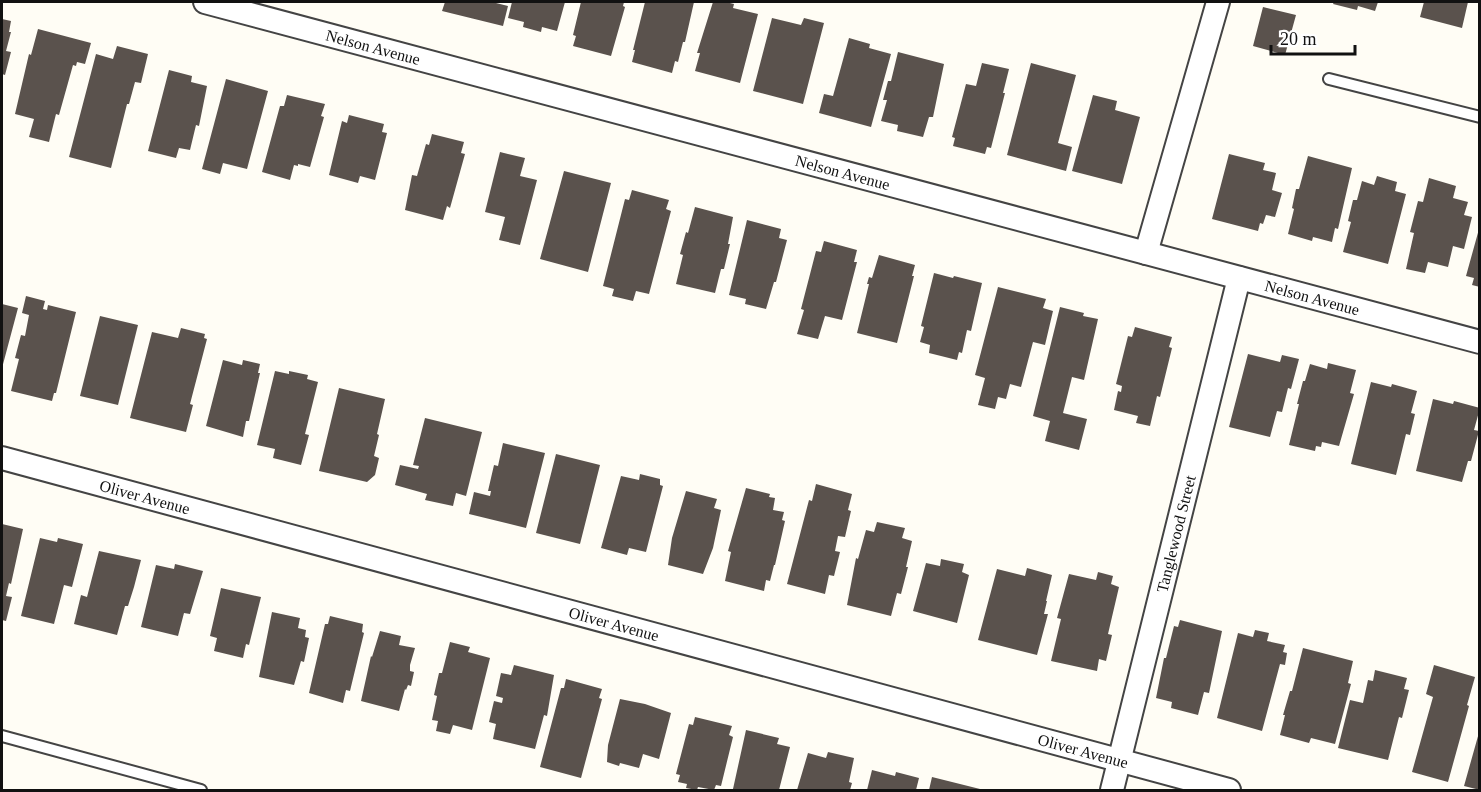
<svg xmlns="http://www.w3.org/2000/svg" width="1481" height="792" font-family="Georgia,serif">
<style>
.building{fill:#5a524d}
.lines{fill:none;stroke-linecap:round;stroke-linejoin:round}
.service-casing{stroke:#444;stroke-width:14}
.minor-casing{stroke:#444;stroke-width:26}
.service{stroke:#fff;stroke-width:10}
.minor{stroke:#fff;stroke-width:22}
.labels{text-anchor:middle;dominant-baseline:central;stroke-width:6;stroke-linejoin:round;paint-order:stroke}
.street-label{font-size:16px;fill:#111;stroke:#fff}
</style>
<rect width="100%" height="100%" fill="#fffdf5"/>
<path class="building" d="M 445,2 L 497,2 L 496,3 L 508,6 L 503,26 L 442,11 Z
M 512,2 L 565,2 L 557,31 L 542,27 L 541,32 L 523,27 L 524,22 L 508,18 Z
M 581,2 L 624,2 L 623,6 L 625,7 L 611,56 L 573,46 L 576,36 L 573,35 Z
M 645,2 L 694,2 L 685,42 L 683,42 L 678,62 L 675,61 L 672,73 L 632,62 L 635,50 L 633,50 Z
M 713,2 L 726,2 L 734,4 L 733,8 L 758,14 L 740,83 L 695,71 L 700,53 L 697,53 Z
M 1334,2 L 1378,2 L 1375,11 L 1358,6 L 1357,10 L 1333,4 Z
M 1424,2 L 1468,2 L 1462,28 L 1420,17 Z
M 1263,7 L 1296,15 L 1285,55 L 1253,46 Z
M 772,18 L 801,25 L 804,18 L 824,23 L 803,104 L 753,91 Z
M 2,19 L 11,21 L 9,32 L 11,32 L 6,51 L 11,52 L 5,75 L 2,74 Z
M 38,29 L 91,43 L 85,64 L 77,62 L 76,66 L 73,65 L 59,115 L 56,114 L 49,142 L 29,137 L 34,119 L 15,114 L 29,54 L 31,55 Z
M 849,38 L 870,44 L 869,48 L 891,54 L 871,127 L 819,113 L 824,94 L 833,96 Z
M 117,46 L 148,54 L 141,83 L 135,82 L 129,104 L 127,104 L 111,168 L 69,157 L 96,54 L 113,59 Z
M 898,52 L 944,64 L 933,117 L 929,117 L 923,137 L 897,131 L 898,125 L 881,121 L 887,100 L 883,100 L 888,81 L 891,81 Z
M 982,63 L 1009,69 L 1003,93 L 1005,93 L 991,148 L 987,147 L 985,154 L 953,146 L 955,138 L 952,137 L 966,84 L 976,86 Z
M 1031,63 L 1076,75 L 1058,143 L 1072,147 L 1066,171 L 1007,155 Z
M 169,70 L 192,76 L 191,82 L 207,86 L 199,126 L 196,125 L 190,150 L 179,148 L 176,158 L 148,151 Z
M 226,79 L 268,91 L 247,169 L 223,163 L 220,174 L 202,169 Z
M 287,95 L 325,104 L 321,116 L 324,117 L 310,167 L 298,164 L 298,166 L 294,165 L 290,180 L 262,172 L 280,106 L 284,106 Z
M 1093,95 L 1117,101 L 1115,110 L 1140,117 L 1122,184 L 1072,171 Z
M 349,115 L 384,124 L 382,132 L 387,133 L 375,180 L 360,176 L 358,183 L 329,175 L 342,121 L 347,123 Z
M 432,134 L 464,142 L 461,153 L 465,154 L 450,208 L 447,206 L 443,220 L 405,210 L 412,175 L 417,176 L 426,144 L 429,145 Z
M 500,152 L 525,158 L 520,176 L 537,180 L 520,245 L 499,240 L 505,217 L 485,212 Z
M 1229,154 L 1265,163 L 1263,170 L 1276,173 L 1272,190 L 1282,193 L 1275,217 L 1266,215 L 1263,224 L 1260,223 L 1258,231 L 1212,219 Z
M 1308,156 L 1352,168 L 1338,229 L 1335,228 L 1332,242 L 1313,237 L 1312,241 L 1288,234 L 1294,209 L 1292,208 L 1296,189 L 1299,189 Z
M 564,171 L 611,183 L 588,272 L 540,259 Z
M 1377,176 L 1397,182 L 1395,191 L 1406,194 L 1388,264 L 1343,252 L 1351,222 L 1348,221 L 1353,200 L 1357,200 L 1362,181 L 1374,185 Z
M 1429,178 L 1456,186 L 1453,198 L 1468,202 L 1464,215 L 1472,217 L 1464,249 L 1453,246 L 1448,267 L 1428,262 L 1425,273 L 1406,269 L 1414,233 L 1410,232 L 1418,201 L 1423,202 Z
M 632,190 L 669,200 L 666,209 L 671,211 L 649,294 L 636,291 L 633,301 L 612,296 L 614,289 L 603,286 L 625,199 L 629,200 Z
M 695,207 L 733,217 L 728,244 L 730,244 L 724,269 L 721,269 L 715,293 L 676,284 L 683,255 L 680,254 L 686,232 L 688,233 Z
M 747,220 L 781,229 L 779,238 L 787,240 L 776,282 L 774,282 L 766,309 L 745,304 L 746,299 L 729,295 Z
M 1479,229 L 1480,230 L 1480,287 L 1472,285 L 1474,278 L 1466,276 Z
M 824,241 L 857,250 L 854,262 L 857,262 L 842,320 L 825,316 L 818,339 L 797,334 L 804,310 L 801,309 L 816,251 L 821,252 Z
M 879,255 L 915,265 L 912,276 L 914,276 L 897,343 L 857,333 L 869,284 L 867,284 L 869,277 L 872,278 Z
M 934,273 L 953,278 L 954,276 L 982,283 L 971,331 L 967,330 L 962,353 L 959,352 L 957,360 L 929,353 L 930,345 L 920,342 L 924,327 L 921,326 Z
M 998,287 L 1046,299 L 1043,308 L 1053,311 L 1045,345 L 1033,342 L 1021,387 L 1010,384 L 1006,399 L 998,397 L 995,409 L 978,405 L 985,378 L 975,375 Z
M 26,296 L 45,301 L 43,309 L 47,310 L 48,305 L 76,312 L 56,393 L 54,393 L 52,401 L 11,391 L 19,359 L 15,358 L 21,335 L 25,336 L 29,315 L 22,313 Z
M 2,304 L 18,308 L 2,368 Z
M 1060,307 L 1084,313 L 1083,316 L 1098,319 L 1084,380 L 1072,377 L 1063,413 L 1087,419 L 1079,450 L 1045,441 L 1050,421 L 1033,416 Z
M 100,316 L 138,325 L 118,405 L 80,396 Z
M 1135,327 L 1172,337 L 1169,347 L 1172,348 L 1160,397 L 1157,396 L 1150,426 L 1136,423 L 1138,416 L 1114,410 L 1118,391 L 1121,392 L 1122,386 L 1116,384 L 1128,336 L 1132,337 Z
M 181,328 L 205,334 L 204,338 L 207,339 L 190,404 L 193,405 L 186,432 L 130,418 L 152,332 L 178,338 Z
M 1248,354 L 1280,362 L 1282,355 L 1299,359 L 1291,389 L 1288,388 L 1282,412 L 1277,411 L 1270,437 L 1229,427 Z
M 223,360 L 242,365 L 243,360 L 260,364 L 258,373 L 260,373 L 249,421 L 246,421 L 243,437 L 206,426 Z
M 1328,363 L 1356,370 L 1350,393 L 1354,394 L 1339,446 L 1322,442 L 1321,447 L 1316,446 L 1315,451 L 1289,445 L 1299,404 L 1297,404 L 1303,381 L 1305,381 L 1310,364 L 1327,369 Z
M 275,371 L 289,374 L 289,371 L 308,375 L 307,379 L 318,382 L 305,434 L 309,435 L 301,465 L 273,458 L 275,449 L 257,445 Z
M 1371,382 L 1391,387 L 1392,384 L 1417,391 L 1411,413 L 1415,414 L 1410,435 L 1406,434 L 1396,475 L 1351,464 Z
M 339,388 L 385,399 L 377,434 L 379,435 L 374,456 L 379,458 L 375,475 L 367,482 L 319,471 Z
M 1433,399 L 1453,404 L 1454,401 L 1480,408 L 1474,430 L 1479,431 L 1471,461 L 1468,461 L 1462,482 L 1416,471 Z
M 425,418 L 482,432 L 466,496 L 456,493 L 453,506 L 425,500 L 427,494 L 395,485 L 400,465 L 418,469 L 419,466 L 413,465 Z
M 503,443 L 545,453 L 526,528 L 469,514 L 474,492 L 490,496 L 491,491 L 488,491 L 494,465 L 498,466 Z
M 556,454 L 600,465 L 580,544 L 536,533 Z
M 640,474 L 660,479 L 660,485 L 663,486 L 646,552 L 629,548 L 627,555 L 601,548 L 621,476 L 639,480 Z
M 816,484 L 852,494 L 848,510 L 851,511 L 845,537 L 838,536 L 835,551 L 840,552 L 834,576 L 829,575 L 825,594 L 787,584 L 809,500 L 812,501 Z
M 746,488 L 770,494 L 769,497 L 775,498 L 773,510 L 784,512 L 782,520 L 785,521 L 775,565 L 774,565 L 770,581 L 766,580 L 764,591 L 725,581 L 731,552 L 728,551 Z
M 686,491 L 717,499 L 714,508 L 721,510 L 713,548 L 703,574 L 668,565 L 672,538 Z
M 877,522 L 905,528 L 902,538 L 912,541 L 906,567 L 908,567 L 901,594 L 897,593 L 891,616 L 847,605 L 856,558 L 858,559 L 866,530 L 874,532 Z
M 2,524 L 23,529 L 11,584 L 9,583 L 6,596 L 12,597 L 6,621 L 2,620 Z
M 40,538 L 57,542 L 58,538 L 83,544 L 72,587 L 64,585 L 54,624 L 21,616 Z
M 99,551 L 141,560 L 134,587 L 128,606 L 125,606 L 117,635 L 74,624 L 81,595 L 87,597 Z
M 941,559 L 964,564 L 962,572 L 969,575 L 957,623 L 913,611 L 926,563 L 940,566 Z
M 175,564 L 203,571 L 190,614 L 184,613 L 178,636 L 141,627 L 156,565 L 174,569 Z
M 1027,568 L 1052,575 L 1046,601 L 1047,601 L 1044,614 L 1048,614 L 1037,655 L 978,640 L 997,569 L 1025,576 Z
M 1098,572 L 1113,576 L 1111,584 L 1119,587 L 1108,634 L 1112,635 L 1106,661 L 1099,659 L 1097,671 L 1051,661 L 1061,619 L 1057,618 L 1069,574 L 1096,580 Z
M 221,588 L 261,597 L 249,645 L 246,644 L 243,658 L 214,651 L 217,638 L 210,636 Z
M 272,612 L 300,618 L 298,628 L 306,630 L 305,637 L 309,638 L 304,662 L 301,661 L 294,685 L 259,677 Z
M 330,616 L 363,624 L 362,632 L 364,633 L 350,691 L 346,690 L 343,703 L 309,693 L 325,624 L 328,624 Z
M 1180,620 L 1222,631 L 1209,693 L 1204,692 L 1198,715 L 1171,708 L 1172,702 L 1156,698 L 1164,658 L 1166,658 L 1174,626 L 1178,627 Z
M 1255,630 L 1269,633 L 1267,641 L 1285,645 L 1283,652 L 1287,653 L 1285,665 L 1280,664 L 1262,731 L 1217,718 L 1238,633 L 1253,637 Z
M 380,631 L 401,636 L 399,645 L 415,648 L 410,665 L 410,671 L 414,672 L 411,686 L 408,685 L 406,690 L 405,689 L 399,711 L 361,701 L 371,656 L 372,657 Z
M 450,642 L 470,647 L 468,652 L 490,658 L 472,730 L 453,725 L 450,734 L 436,731 L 438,721 L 432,720 L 437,696 L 434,695 L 439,673 L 442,673 Z
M 1303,648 L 1353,661 L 1348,683 L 1351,684 L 1335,744 L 1311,738 L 1309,743 L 1280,735 L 1285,715 L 1283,715 L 1290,691 L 1292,691 Z
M 514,665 L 554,675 L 547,716 L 544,715 L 535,749 L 493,739 L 496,724 L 489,722 L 494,701 L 502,703 L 503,698 L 496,696 L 501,673 L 511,675 Z
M 1434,665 L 1475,677 L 1467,705 L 1469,706 L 1448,782 L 1412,772 L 1433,697 L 1426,694 Z
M 1375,670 L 1407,678 L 1404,689 L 1409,690 L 1402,718 L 1399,717 L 1388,760 L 1338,748 L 1350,700 L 1363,703 L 1368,680 L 1373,681 Z
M 566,679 L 602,689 L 599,698 L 602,699 L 581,778 L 540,767 L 561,688 L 564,688 Z
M 620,699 L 645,704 L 671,713 L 659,759 L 643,754 L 639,768 L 620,763 L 619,766 L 607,762 L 608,745 Z
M 695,717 L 732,726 L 729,735 L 733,737 L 721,786 L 716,785 L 714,790 L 698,787 L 697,790 L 686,788 L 687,784 L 678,782 L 680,775 L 676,774 L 689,724 L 693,725 Z
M 1480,729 L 1480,790 L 1464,786 Z
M 746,730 L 779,738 L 777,744 L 790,747 L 779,790 L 738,790 L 733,789 Z
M 828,752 L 854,758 L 849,782 L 852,783 L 850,790 L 797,790 L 808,753 L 826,758 Z
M 872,770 L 895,776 L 896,772 L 919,778 L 916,790 L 867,790 Z
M 932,777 L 984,790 L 929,790 Z"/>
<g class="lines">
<defs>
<path id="service" d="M 1329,79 L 1480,117
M 2,736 L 201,790"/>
<g id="minor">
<path id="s1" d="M 205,2 L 1480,342"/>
<path d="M 1146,253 L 1218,2"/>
<path id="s2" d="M 2,458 L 1229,790"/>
<path id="s3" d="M 1112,790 L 1239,278"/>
</g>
</defs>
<use href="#service" class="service-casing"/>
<use href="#minor" class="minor-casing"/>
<use href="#service" class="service"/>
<use href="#minor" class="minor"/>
</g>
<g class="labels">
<g class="street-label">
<text stroke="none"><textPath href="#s1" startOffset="174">Nelson Avenue</textPath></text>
<text stroke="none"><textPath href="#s1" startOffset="660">Nelson Avenue</textPath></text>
<text stroke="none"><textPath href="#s1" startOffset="1146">Nelson Avenue</textPath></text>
<text stroke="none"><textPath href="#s2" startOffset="148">Oliver Avenue</textPath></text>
<text stroke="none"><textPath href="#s3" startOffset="264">Tanglewood Street</textPath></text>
<text stroke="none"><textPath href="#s2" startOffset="634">Oliver Avenue</textPath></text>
<text stroke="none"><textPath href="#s2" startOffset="1120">Oliver Avenue</textPath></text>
</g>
</g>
<rect width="1481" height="792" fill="none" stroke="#111111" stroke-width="6"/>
<path d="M1271 45v9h84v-9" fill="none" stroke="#111111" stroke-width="3"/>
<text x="1280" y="45" font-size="18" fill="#111111" stroke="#ffffff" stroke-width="4.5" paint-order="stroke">20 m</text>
</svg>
